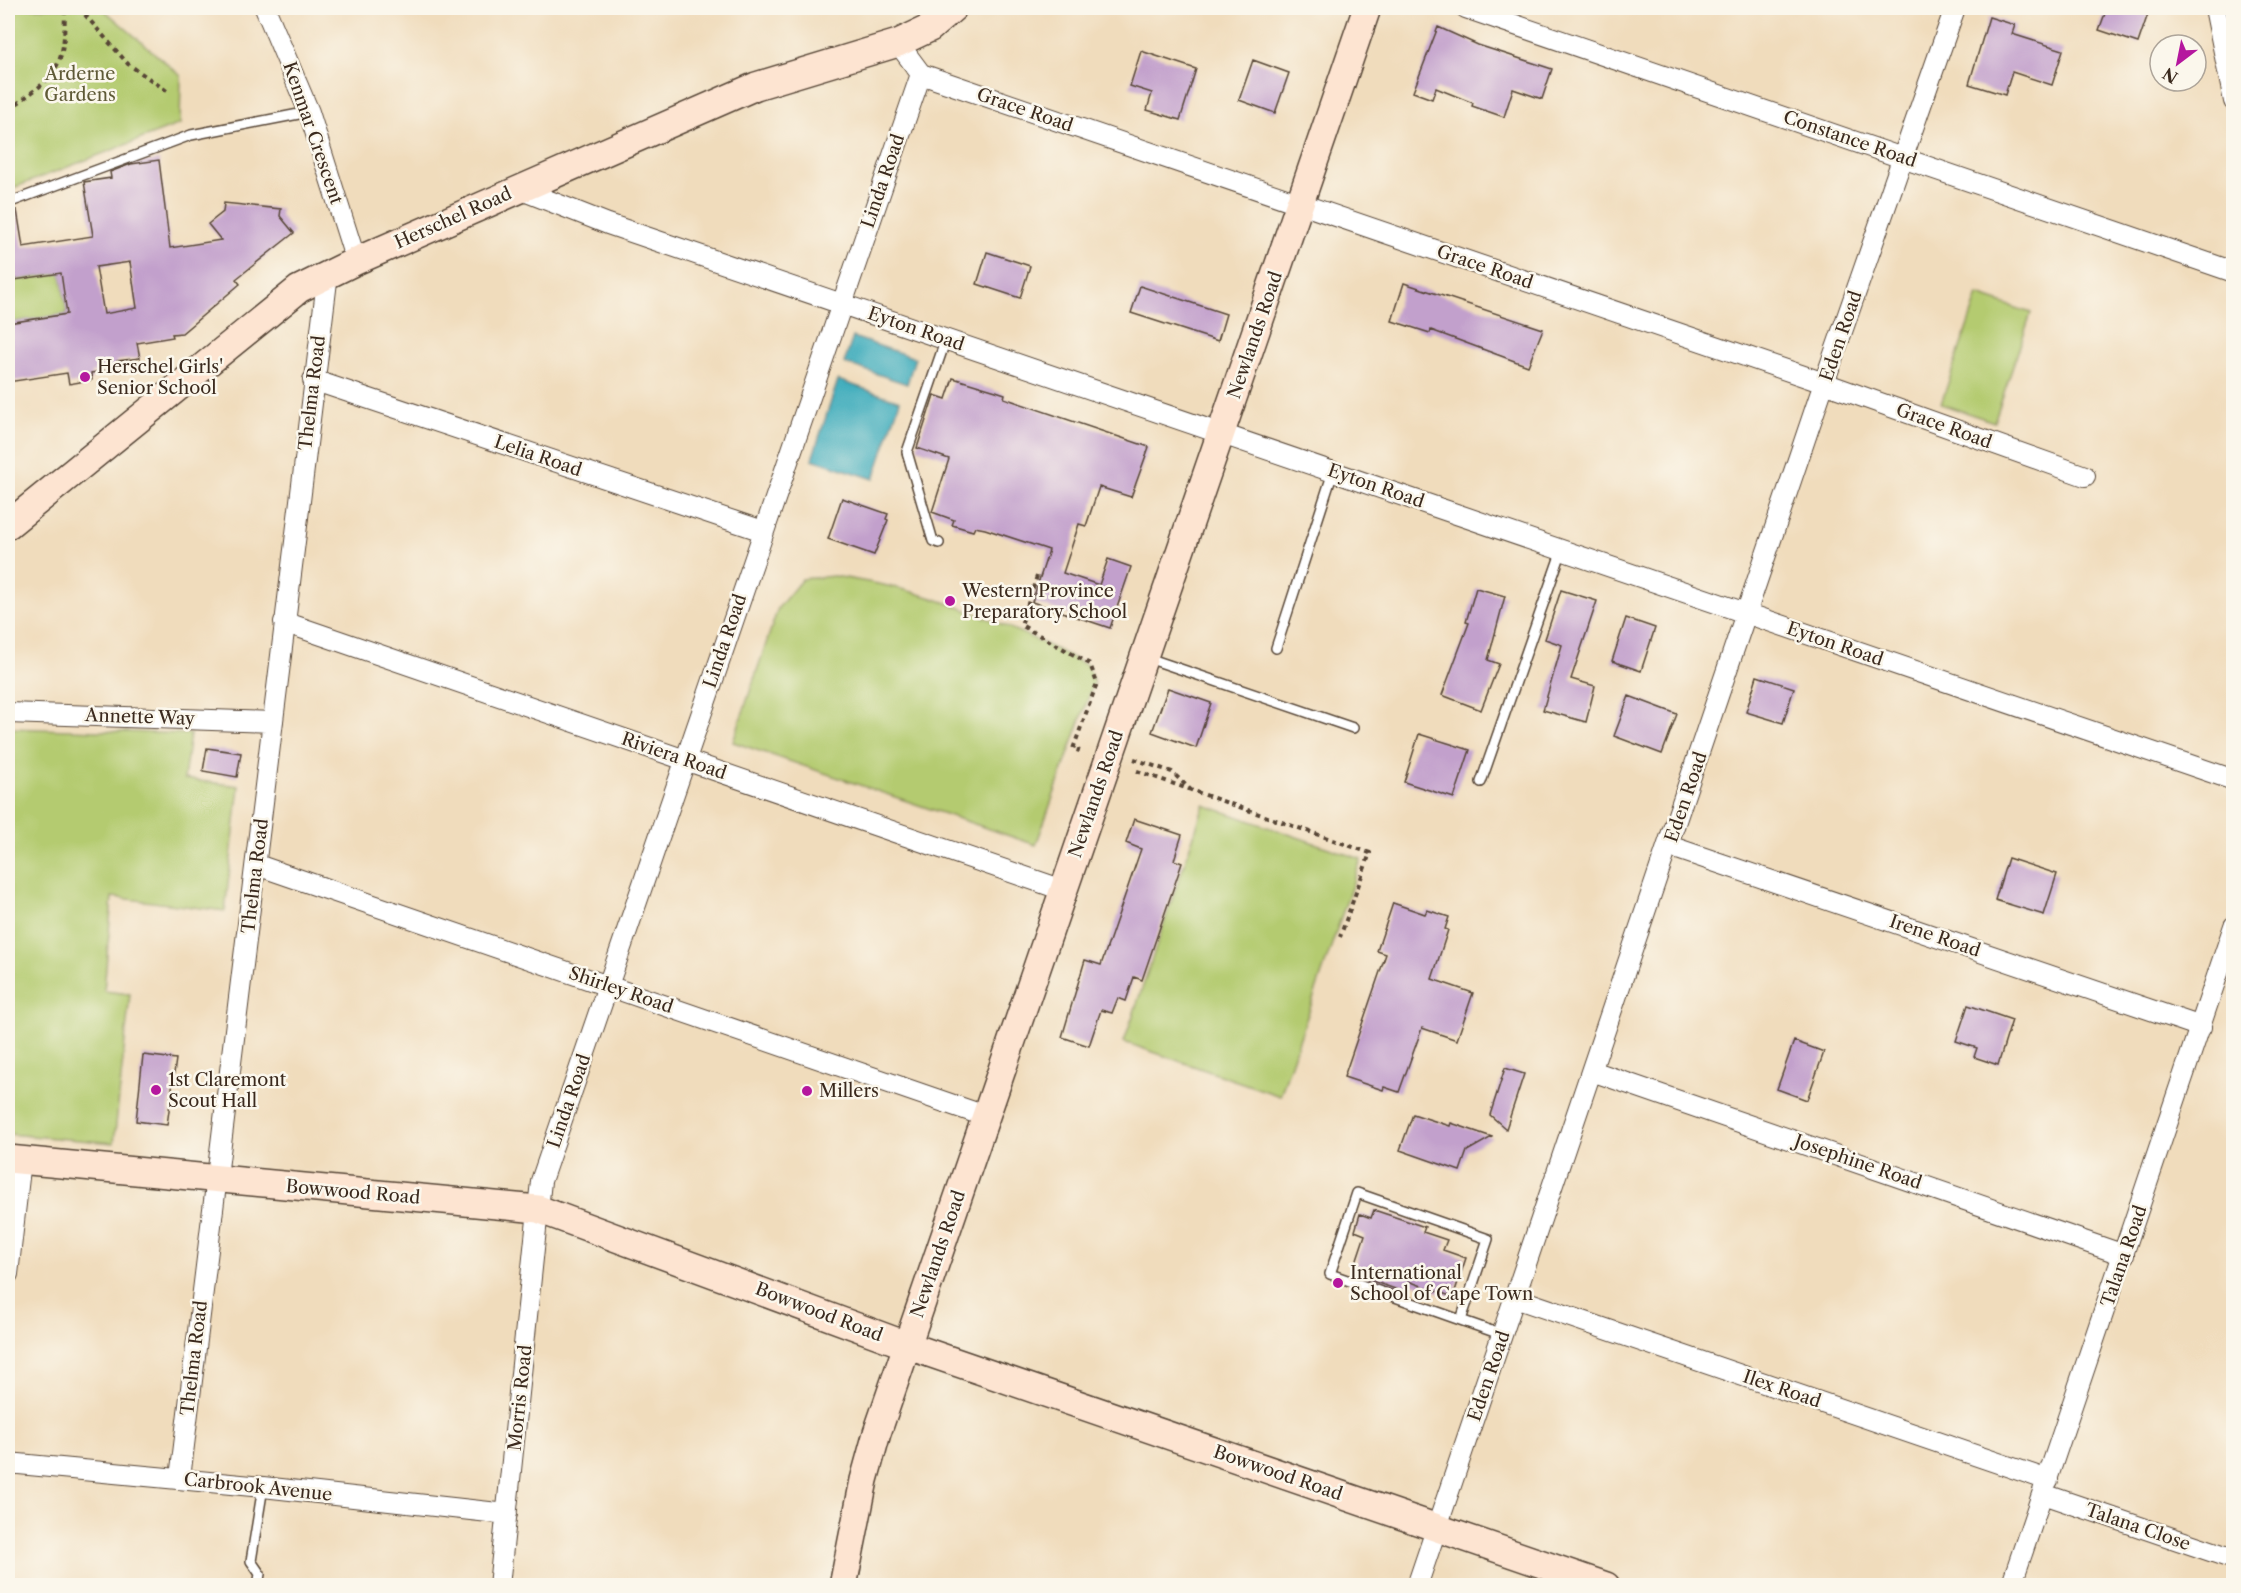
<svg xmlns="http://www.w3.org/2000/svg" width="2241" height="1593" font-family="'Libre Caslon Text',serif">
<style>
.green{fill:#b4cb70;stroke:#787a47;stroke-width:1.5}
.water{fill:#3eacbc;stroke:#3c6b6d;stroke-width:1.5}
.building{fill:#c2a0cc;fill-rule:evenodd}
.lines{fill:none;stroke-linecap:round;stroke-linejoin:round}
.lane-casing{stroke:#564536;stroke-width:12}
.street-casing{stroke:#564536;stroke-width:22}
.secondary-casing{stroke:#564536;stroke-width:30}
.path{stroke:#564536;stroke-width:4;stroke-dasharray:4.5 4.5;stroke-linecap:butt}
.lane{stroke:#fff;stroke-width:9}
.street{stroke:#fff;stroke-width:20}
.secondary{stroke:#fde4d1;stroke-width:27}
.poi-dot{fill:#b5179e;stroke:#fbf7ec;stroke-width:2}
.labels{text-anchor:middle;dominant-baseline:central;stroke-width:5;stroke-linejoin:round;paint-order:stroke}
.park-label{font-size:18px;fill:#5f5a37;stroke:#fbf7ec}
.street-label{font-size:18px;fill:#3b2a1e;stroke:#fbf7ec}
.poi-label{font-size:18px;fill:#3b2a1e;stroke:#fbf7ec;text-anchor:start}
</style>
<rect width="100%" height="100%" fill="#fbf7ec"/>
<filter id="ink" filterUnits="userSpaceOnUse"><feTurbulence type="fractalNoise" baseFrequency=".0167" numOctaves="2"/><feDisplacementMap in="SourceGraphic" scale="12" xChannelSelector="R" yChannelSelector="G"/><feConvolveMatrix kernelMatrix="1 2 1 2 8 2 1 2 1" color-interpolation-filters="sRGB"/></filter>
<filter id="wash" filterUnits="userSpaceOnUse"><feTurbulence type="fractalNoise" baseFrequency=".008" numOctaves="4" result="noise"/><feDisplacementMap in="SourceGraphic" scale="24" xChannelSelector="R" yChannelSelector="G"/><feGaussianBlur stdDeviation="1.35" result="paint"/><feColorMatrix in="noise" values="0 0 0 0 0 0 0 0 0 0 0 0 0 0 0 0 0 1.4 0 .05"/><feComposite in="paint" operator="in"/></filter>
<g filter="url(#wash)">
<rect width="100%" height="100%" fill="#f0dcbc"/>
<path class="green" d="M 8,8 L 102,8 L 181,76 L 180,124 L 8,190 Z
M 61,273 L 67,314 L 8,323 L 8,281 Z
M 1978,295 L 2031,313 L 1994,422 L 1941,404 Z
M 834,576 C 855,580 876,583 897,588 C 959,603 1032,636 1088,666 L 1094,682 L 1036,845 L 733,742 L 778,608 L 802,579 Z
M 8,728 L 190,734 L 184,779 L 239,786 L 225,911 L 112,897 L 104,991 L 130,994 L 114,1143 L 8,1134 Z
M 1204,805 L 1361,859 L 1280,1096 L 1124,1042 Z"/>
<path class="water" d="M 853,337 L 915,358 L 907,384 L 844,363 Z
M 838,380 L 900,401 L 874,479 L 812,459 Z"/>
<g id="blocks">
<path class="building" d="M 2107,8 L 2150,8 L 2138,43 L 2099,30 Z
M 1989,17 L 2015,25 L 2012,34 L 2063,50 L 2052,85 L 2012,72 L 2005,95 L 1969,84 Z
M 1438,27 L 1478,45 L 1552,69 L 1542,99 L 1513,89 L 1504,117 L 1472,106 L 1473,103 L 1436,88 L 1432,99 L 1413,92 Z
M 1141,51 L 1196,69 L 1180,120 L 1147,110 L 1152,93 L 1130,86 Z
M 1253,60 L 1289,73 L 1275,113 L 1239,100 Z
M 159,160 L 170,248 L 221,240 L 208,224 L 223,212 L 224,203 L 281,209 L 280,216 L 294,233 L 236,279 L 240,284 L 182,333 L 172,334 L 173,337 L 137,343 L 140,358 L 117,361 L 118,369 L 91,373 L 92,380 L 69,384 L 67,373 L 8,382 L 8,323 L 67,314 L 61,273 L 8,281 L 8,210 L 17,210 L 23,247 L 93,236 L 84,182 L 111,178 L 110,172 L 131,164 ZM 130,262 L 137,308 L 104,314 L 96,267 Z
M 987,252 L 1030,266 L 1020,298 L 977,284 Z
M 1404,283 L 1543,329 L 1528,366 L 1431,330 L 1430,333 L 1392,321 Z
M 1140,286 L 1226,314 L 1218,341 L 1131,313 Z
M 953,378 L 996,391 L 1005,394 L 1004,398 L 1149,447 L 1131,497 L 1099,487 L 1086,526 L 1079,524 L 1063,573 L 1099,585 L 1108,559 L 1131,567 L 1110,628 L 1032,602 L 1049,550 L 985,529 L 975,527 L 973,531 L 952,525 L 954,520 L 932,512 L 949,459 L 917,448 L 934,395 L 946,399 Z
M 842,498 L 888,514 L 886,519 L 888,520 L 874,555 L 828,539 Z
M 1476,588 L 1505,596 L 1488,660 L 1499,664 L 1481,710 L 1442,695 L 1469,623 L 1466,622 Z
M 1561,590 L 1597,601 L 1571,679 L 1595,686 L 1586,722 L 1543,710 L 1562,645 L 1545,639 Z
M 1626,618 L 1655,628 L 1641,671 L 1612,661 Z
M 1757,676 L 1794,688 L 1783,723 L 1746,712 Z
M 1168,688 L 1211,703 L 1196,748 L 1152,732 Z
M 1629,696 L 1677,714 L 1662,754 L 1614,736 Z
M 1419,734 L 1470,750 L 1454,798 L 1404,782 Z
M 207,748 L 241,753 L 237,777 L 203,771 Z
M 1134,819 L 1182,835 L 1174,860 L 1182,863 L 1142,980 L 1134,977 L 1126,1001 L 1118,998 L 1112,1013 L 1101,1010 L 1089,1046 L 1062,1037 L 1085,960 L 1101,965 L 1141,849 L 1126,843 Z
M 2008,858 L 2057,874 L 2044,915 L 1995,900 Z
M 1393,903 L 1425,914 L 1427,910 L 1449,917 L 1445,929 L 1448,930 L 1432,979 L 1473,993 L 1457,1040 L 1422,1028 L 1399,1092 L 1384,1087 L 1383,1090 L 1344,1077 L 1386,954 L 1377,951 Z
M 1968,1005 L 2012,1020 L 1998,1065 L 1974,1057 L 1977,1048 L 1956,1041 Z
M 1794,1041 L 1824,1052 L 1807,1100 L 1777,1089 Z
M 143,1055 L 176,1059 L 167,1125 L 136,1121 Z
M 1505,1068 L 1524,1074 L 1506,1129 L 1490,1115 Z
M 1413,1114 L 1450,1126 L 1451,1123 L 1492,1137 L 1467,1151 L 1460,1171 L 1400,1150 Z
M 1374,1210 L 1425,1227 L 1423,1232 L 1447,1240 L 1443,1250 L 1466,1258 L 1453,1297 L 1408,1281 L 1404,1292 L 1352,1274 L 1365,1235 L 1355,1231 L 1360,1214 L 1371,1218 Z"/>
</g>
</g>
<g filter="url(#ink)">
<use href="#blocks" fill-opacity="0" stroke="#564536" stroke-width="1.5"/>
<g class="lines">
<defs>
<path id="lane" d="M 8,203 L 191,135 L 309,112
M 939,543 L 933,541 L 907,452 L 946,339
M 1276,648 L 1333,472
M 1145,657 L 1353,728
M 1481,782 L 1562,550
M 1461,1320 L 1488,1239 L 1357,1193 L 1330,1274 L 1503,1335
M 258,1586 L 260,1574 L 251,1561 L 263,1487"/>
<path id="street" d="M 265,8 L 309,112 L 356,261
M 1466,8 L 2234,272
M 2215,8 L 2234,101
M 898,43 L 921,74 L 1824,383 L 2085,476
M 519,189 L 608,224 L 2234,780
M 313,380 L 763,531
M 284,622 L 1063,890
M 8,713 L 273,722
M 1669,846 L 2201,1027
M 257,865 L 985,1116
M 1592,1071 L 2124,1255
M 8,1274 L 21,1160
M 1515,1298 L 2048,1480
M 8,1463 L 263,1487 L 507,1514
M 180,1478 L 328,273
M 2043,1494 L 2234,1559
M 499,1586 L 541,1181 L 921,74
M 1417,1586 L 1824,383 L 1955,8
M 2011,1586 L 2234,926"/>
<path id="secondary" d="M 8,525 L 299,289 L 356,261 L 756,86 L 898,43 L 930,28 L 953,8
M 8,1159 L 538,1209 L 906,1345 L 1606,1586
M 843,1586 L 864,1480 L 877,1433 L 1367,8"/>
</defs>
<use href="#lane" class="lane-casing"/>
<use href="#street" class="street-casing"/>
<use href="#secondary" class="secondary-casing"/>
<path class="path" d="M 79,8 L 128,64 L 167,91
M 8,107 C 16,106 24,98 31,93 C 66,69 64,46 65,8
M 1037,576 L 1021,625 L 1090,664 L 1097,683 L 1073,749 L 1080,751
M 1134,759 L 1172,772 L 1192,791
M 1137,771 L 1370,853 L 1340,937"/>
<use href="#lane" class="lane"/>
<use href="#street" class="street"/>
<use href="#secondary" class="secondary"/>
</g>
</g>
<g class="poi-dot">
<circle cx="85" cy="377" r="6"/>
<circle cx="950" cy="601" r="6"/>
<circle cx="156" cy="1090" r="6"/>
<circle cx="807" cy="1091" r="6"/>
<circle cx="1338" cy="1283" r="6"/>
</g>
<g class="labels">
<g class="park-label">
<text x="80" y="74">Arderne<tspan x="80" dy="21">Gardens</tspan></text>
</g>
<g class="street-label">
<text transform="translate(1025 110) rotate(19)">Grace Road</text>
<text transform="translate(313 133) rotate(71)">Kenmar Crescent</text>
<text transform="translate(1850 139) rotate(19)">Constance Road</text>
<text transform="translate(883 181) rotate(-71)">Linda Road</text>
<text transform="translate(453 218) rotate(-24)">Herschel Road</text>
<text transform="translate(1485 267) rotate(19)">Grace Road</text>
<text transform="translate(916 329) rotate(19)">Eyton Road</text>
<text transform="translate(1255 335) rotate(-71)">Newlands Road</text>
<text transform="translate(1841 336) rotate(-71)">Eden Road</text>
<text transform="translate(312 393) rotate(-83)">Thelma Road</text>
<text transform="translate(1944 426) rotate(20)">Grace Road</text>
<text transform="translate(538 456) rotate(19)">Lelia Road</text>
<text transform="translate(1376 486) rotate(19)">Eyton Road</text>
<text transform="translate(725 641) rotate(-71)">Linda Road</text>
<text transform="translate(1835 644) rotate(19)">Eyton Road</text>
<text transform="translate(140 717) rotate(2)">Annette Way</text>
<text transform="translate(674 756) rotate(19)">Riviera Road</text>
<text transform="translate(1096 794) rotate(-71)">Newlands Road</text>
<text transform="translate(1686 797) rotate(-71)">Eden Road</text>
<text transform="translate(255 876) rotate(-83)">Thelma Road</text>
<text transform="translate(1935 936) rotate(19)">Irene Road</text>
<text transform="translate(621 990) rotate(19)">Shirley Road</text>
<text transform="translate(569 1101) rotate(-71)">Linda Road</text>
<text transform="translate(1858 1162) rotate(19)">Josephine Road</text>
<text transform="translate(353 1192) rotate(5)">Bowwood Road</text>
<text transform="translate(938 1254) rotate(-71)">Newlands Road</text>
<text transform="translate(2124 1256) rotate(-71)">Talana Road</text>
<text transform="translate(819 1312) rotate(21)">Bowwood Road</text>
<text transform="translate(194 1358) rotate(-83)">Thelma Road</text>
<text transform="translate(1489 1376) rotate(-71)">Eden Road</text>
<text transform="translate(1782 1389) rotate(19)">Ilex Road</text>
<text transform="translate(520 1398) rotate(-84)">Morris Road</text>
<text transform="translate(1278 1473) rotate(19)">Bowwood Road</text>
<text transform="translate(258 1487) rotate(6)">Carbrook Avenue</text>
<text transform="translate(2138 1527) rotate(19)">Talana Close</text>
</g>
<g class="poi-label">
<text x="97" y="367">Herschel Girls'<tspan x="97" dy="21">Senior School</tspan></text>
<text x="962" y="591">Western Province<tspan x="962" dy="21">Preparatory School</tspan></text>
<text x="168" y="1080">1st Claremont<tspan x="168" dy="21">Scout Hall</tspan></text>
<text x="819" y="1091">Millers</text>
<text x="1350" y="1273">International<tspan x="1350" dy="21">School of Cape Town</tspan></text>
</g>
</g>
<rect width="2241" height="1593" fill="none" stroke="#fbf7ec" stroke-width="30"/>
<g transform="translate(2178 63) rotate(212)"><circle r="28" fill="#fbf7ec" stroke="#aea59a" stroke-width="1.5"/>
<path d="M0-4.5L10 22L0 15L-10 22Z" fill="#b5179e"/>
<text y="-9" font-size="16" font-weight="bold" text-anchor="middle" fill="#3b2a1e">N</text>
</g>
</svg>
